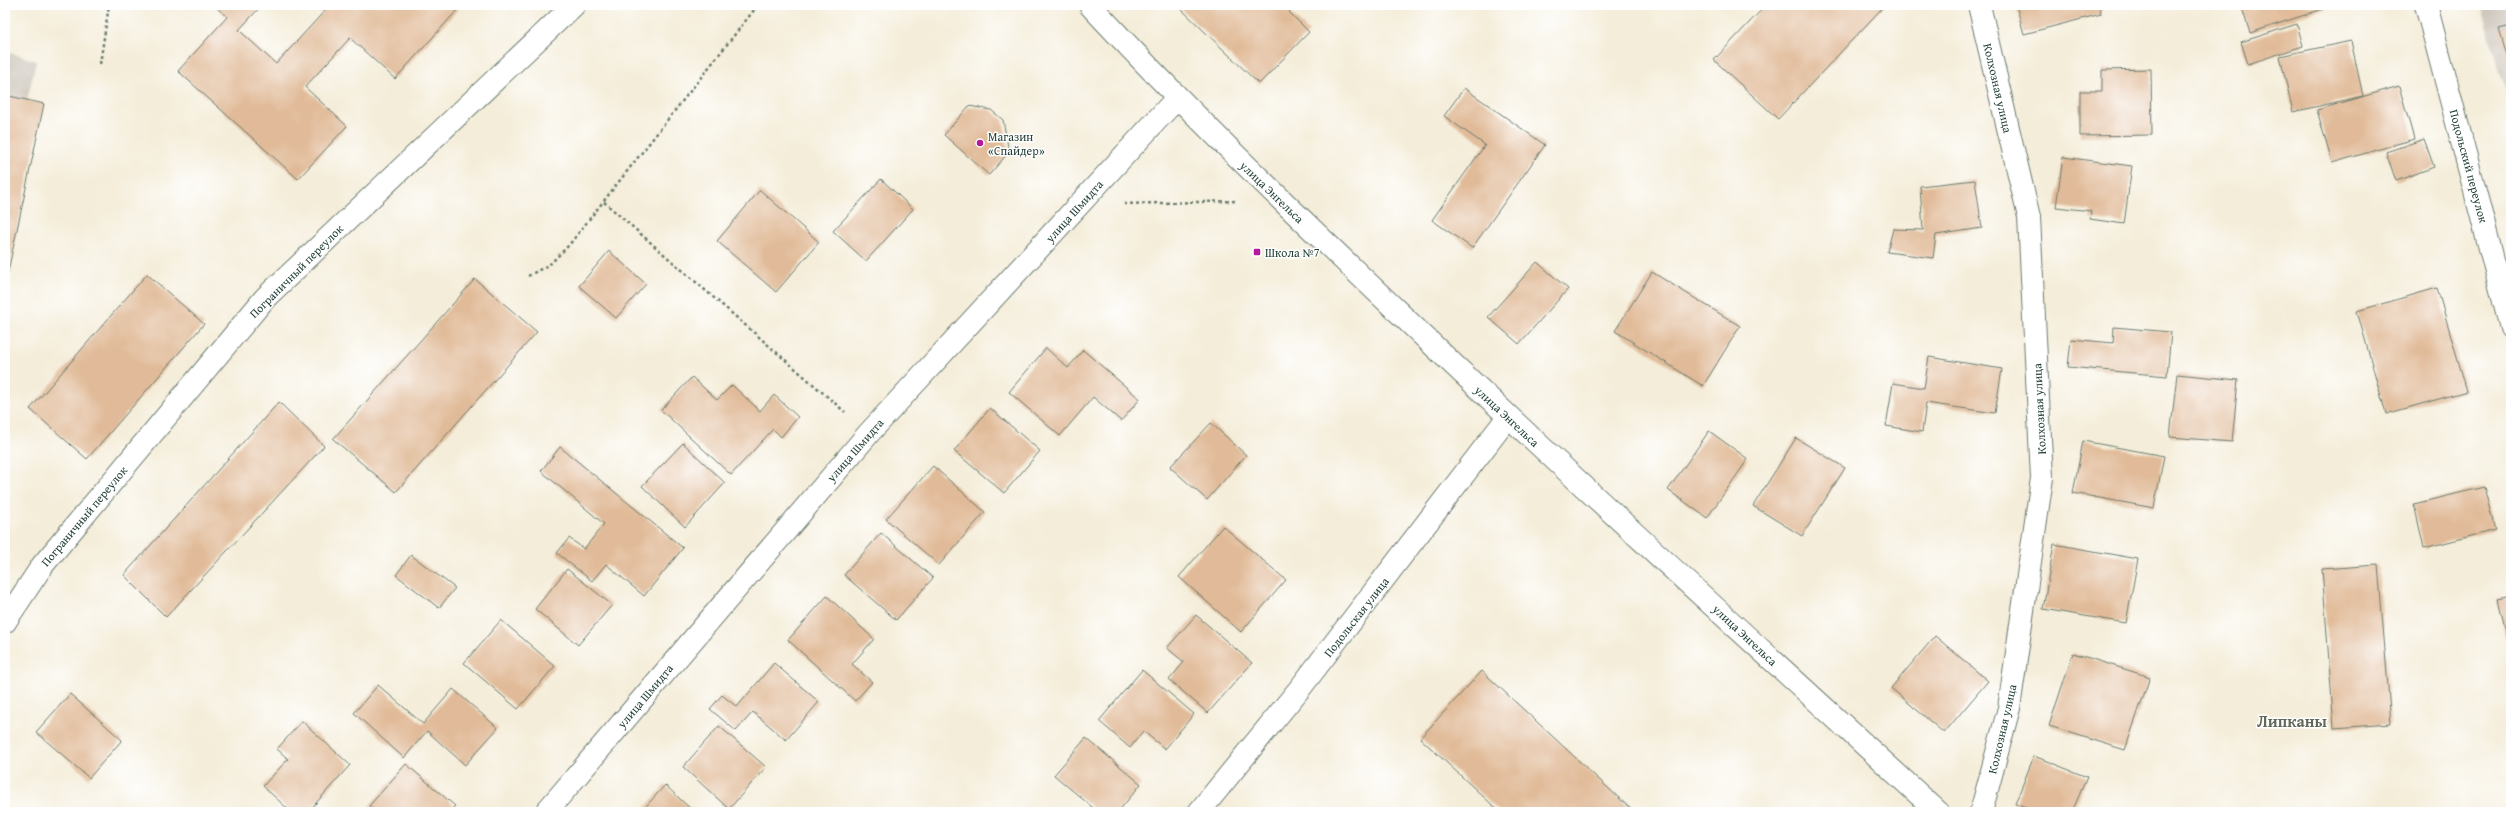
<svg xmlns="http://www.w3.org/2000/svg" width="2516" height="817" font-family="'Gentium Book Plus',serif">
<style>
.industrial{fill:#cbc3b8}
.building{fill:#e1bb99}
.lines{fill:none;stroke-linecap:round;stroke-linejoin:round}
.minor-casing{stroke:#6a7b6e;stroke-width:24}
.tertiary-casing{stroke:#6a7b6e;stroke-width:24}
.path{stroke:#6a7b6e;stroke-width:2.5;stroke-dasharray:3 3;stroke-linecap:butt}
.minor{stroke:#fff;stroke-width:22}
.tertiary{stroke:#fff;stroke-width:22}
.poi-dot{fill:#b5179e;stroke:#fff;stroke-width:1.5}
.labels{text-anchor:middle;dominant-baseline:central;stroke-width:3;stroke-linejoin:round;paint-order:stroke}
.street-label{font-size:12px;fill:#1f3d34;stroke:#fff}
.poi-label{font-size:12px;fill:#1f3d34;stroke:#fff;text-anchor:start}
.district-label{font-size:16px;font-weight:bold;fill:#636957;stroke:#fff}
</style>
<rect width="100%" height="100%" fill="#fff"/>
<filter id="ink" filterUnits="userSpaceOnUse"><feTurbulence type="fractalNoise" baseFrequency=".025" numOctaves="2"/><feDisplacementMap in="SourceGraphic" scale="8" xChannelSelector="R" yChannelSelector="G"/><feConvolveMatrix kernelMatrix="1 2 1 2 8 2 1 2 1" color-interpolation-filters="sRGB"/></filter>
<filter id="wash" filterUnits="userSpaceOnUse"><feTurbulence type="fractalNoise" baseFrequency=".012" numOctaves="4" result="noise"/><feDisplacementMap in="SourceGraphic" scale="16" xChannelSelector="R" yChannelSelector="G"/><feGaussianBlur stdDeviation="0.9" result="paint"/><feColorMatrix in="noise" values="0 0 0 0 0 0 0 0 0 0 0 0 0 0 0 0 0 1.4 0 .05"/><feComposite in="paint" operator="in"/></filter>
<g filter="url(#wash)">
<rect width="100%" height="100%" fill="#f4edd9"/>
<path class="industrial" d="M 2480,5 L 2511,5 L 2511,109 Z
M 5,51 L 36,61 L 5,199 Z"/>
<g id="blocks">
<path class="building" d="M 214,5 L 262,5 L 239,30 L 276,64 L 330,5 L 462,5 L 395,79 L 350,38 L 305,87 L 347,126 L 298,179 L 178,71 L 227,17 Z
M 1177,5 L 1296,5 L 1289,12 L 1309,32 L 1259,84 Z
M 1766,5 L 1885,5 L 1778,119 L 1714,60 Z
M 2016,5 L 2099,5 L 2101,14 L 2024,34 Z
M 2241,5 L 2335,5 L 2250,33 Z
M 2297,24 L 2303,46 L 2248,64 L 2241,42 Z
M 2511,26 L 2511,70 L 2499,29 Z
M 2351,41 L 2363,96 L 2293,112 L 2280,56 Z
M 2151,69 L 2152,135 L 2080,136 L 2080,91 L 2102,91 L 2102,70 Z
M 2399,86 L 2414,139 L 2332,163 L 2317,110 Z
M 1464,88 L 1545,145 L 1472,248 L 1432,220 L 1485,145 L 1444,116 Z
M 5,95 L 44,104 L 6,281 L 5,280 Z
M 969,106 L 991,110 L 1003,120 L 1009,152 L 989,175 L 944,135 Z
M 2424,139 L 2434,167 L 2396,181 L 2386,152 Z
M 2063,157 L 2132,166 L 2124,224 L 2090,219 L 2091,211 L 2056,207 Z
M 881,179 L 913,209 L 866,261 L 833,231 Z
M 1975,180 L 1982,228 L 1936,235 L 1933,258 L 1887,252 L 1893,229 L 1923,230 L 1920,186 Z
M 760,190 L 819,242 L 776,292 L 717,241 Z
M 609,251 L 646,284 L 616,318 L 579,286 Z
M 1537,262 L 1568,289 L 1519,344 L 1488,317 Z
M 1652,272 L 1740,326 L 1703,386 L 1615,331 Z
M 147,274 L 204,324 L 87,459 L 30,409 Z
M 475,279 L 537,332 L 396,492 L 333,439 Z
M 2437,288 L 2467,391 L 2386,414 L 2357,311 Z
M 2114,327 L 2171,332 L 2167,376 L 2068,367 L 2071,339 L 2113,343 Z
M 1046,348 L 1068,368 L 1083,350 L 1140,399 L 1121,421 L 1093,397 L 1060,436 L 1009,392 Z
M 1929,357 L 2002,369 L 1995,413 L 1926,403 L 1922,432 L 1886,426 L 1893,383 L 1924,388 Z
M 2177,374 L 2238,380 L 2232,442 L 2170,437 Z
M 692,377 L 717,400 L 732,385 L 760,411 L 774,395 L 798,417 L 781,437 L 773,429 L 731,475 L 661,410 Z
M 279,402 L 324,446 L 166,617 L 124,575 Z
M 990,408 L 1040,451 L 1004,493 L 954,451 Z
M 1211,423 L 1246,455 L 1207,500 L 1170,467 Z
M 1709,431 L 1748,459 L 1707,518 L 1668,490 Z
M 1796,438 L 1845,468 L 1802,536 L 1753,506 Z
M 2083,441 L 2164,456 L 2154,508 L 2073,493 Z
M 683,443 L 725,483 L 685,527 L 642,486 Z
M 560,447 L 683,548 L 644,596 L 606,564 L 592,581 L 557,553 L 569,538 L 584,549 L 604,524 L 541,471 Z
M 933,466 L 985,512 L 939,565 L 886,519 Z
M 2484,487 L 2495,530 L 2424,548 L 2414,504 Z
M 1223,526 L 1286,580 L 1241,632 L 1179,577 Z
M 881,533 L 933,578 L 896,620 L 844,575 Z
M 2054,544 L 2138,559 L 2126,623 L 2043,609 Z
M 411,555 L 455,588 L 439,608 L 396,575 Z
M 2378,565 L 2391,724 L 2334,728 L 2322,569 Z
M 567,569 L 612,605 L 578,645 L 535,609 Z
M 827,596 L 874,639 L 852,664 L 872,682 L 855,701 L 788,640 Z
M 2511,596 L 2511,652 L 2510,653 L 2497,599 Z
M 1196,615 L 1252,663 L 1208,713 L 1169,680 L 1184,662 L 1167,648 Z
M 501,620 L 555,666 L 518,709 L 464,663 Z
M 1935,636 L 1988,681 L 1944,733 L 1891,688 Z
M 2073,653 L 2150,677 L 2125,750 L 2049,726 Z
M 774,663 L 819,702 L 786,740 L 753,712 L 736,731 L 710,709 L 722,695 L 737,707 Z
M 1142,670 L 1194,714 L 1165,749 L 1143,731 L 1130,748 L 1099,721 Z
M 1482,671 L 1634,812 L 1500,812 L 1420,738 Z
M 378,685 L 423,724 L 453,689 L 498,728 L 465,765 L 427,731 L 404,758 L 354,713 Z
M 70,694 L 122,740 L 89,778 L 36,732 Z
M 302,721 L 350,765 L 308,812 L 291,812 L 263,786 L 288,759 L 277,749 Z
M 719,726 L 766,767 L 729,809 L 683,767 Z
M 1086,738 L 1141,784 L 1118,812 L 1098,812 L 1054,775 Z
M 2034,756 L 2087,777 L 2072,812 L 2036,812 L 2015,804 Z
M 406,764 L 455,806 L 449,812 L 376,812 L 369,806 Z
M 665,785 L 694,812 L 641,812 Z"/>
</g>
</g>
<g filter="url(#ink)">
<use href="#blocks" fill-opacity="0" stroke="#6a7b6e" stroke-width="1"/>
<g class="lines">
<defs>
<path id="minor" d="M 1979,5 L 2029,217 L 2042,478 L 2009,708 L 1981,812
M 2426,5 L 2511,328
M 5,622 L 42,566 L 265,298 L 574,5
M 546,812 L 869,433 L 1177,98
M 1199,812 L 1301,687 L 1508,417"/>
<path id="tertiary" d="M 1090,5 C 1187,110 1290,209 1394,308 C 1573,479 1756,645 1938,812"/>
</defs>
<use href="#minor" class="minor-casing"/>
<use href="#tertiary" class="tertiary-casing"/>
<path class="path" d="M 100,64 L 109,5
M 604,202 L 845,412
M 1124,204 L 1237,201
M 528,276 L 550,264 L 569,245 L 758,5"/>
<use href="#minor" class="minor"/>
<use href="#tertiary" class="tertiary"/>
</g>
</g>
<g class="poi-dot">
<circle cx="980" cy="143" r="4"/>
<rect x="1253" y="248" width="8" height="8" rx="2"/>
</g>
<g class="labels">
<g class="street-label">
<text transform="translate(1998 88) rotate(77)">Колхозная улица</text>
<text transform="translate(2469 166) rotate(75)">Подольский переулок</text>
<text transform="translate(1272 192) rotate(44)">улица Энгельса</text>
<text transform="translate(1074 211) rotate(-48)">улица Шмидта</text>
<text transform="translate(296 271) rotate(-45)">Пограничный переулок</text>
<text transform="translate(2039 409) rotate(-93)">Колхозная улица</text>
<text transform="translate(1507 416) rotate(43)">улица Энгельса</text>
<text transform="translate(855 450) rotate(-49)">улица Шмидта</text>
<text transform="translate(84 516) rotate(-50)">Пограничный переулок</text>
<text transform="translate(1356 617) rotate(-52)">Подольская улица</text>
<text transform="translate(1745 635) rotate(43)">улица Энгельса</text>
<text transform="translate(645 696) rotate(-50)">улица Шмидта</text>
<text transform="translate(2002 729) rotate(-77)">Колхозная улица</text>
</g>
<g class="poi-label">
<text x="988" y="136">Магазин<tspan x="988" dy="14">«Спайдер»</tspan></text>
<text x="1265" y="252">Школа №7</text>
</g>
<g class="district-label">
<text x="2292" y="721">Липканы</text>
</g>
</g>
<rect width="2516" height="817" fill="none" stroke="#fff" stroke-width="20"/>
</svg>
